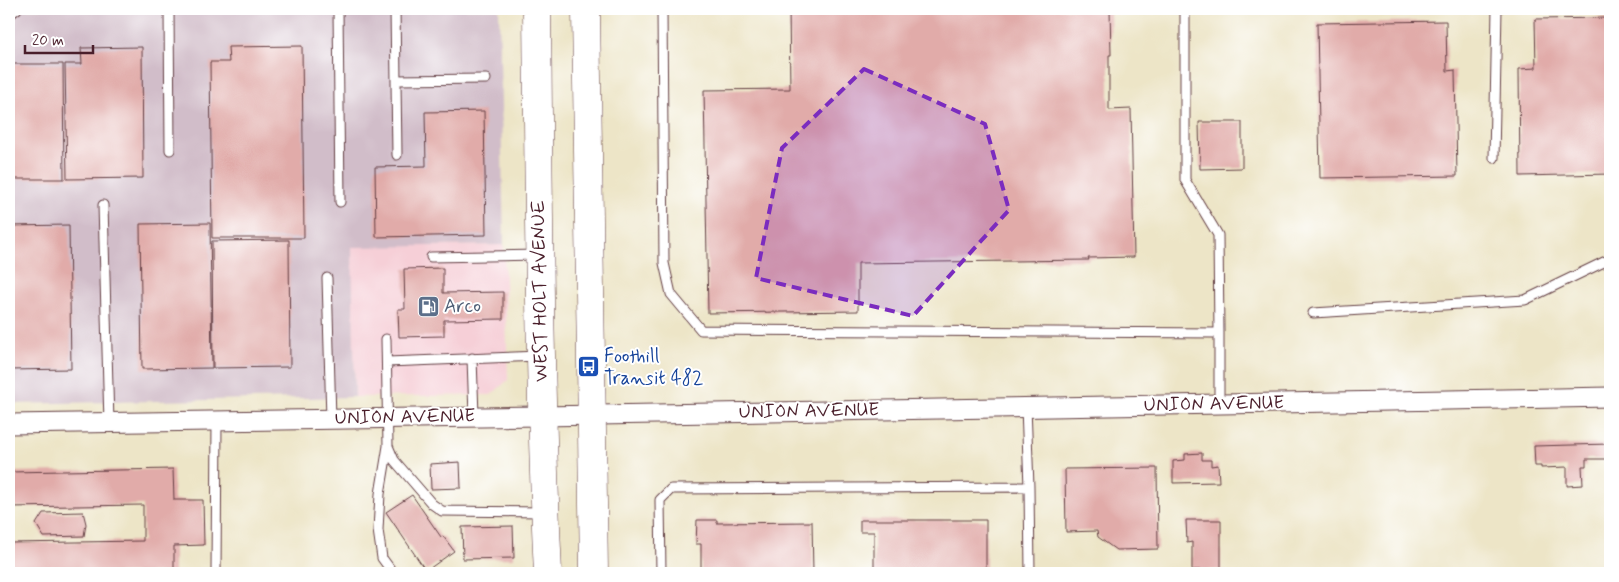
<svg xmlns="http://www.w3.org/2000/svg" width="1619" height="582" font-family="Mynerve,sans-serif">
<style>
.built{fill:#f6cfd7}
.industrial{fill:#d1bdc9}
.building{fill:#e1aba9}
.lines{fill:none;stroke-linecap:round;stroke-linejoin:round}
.lane-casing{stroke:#623d42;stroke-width:11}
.street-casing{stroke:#623d42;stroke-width:21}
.primary-casing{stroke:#623d42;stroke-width:29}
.lane{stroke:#fff;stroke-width:9}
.street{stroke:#fff;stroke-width:19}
.primary{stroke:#fff;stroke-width:28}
.marked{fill:#7b2cbf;fill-opacity:0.2;stroke:#7b2cbf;stroke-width:4;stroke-dasharray:10 6;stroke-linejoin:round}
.labels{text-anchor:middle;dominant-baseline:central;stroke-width:4;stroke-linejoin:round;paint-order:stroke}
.street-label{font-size:19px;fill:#4a1f2b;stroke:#fff}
.service-label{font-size:19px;fill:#4e5e75;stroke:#fff;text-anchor:start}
.transit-label{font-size:19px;fill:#164399;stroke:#fff;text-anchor:start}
</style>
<rect width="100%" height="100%" fill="#fff"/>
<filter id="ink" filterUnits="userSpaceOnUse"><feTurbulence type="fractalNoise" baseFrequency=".02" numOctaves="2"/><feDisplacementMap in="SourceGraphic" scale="10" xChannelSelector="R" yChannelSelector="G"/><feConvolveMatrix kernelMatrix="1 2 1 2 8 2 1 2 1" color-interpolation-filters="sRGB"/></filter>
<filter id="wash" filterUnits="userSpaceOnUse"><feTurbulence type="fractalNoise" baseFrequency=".0096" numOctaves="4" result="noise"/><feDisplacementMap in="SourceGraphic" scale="20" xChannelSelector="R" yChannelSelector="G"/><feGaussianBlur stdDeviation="1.12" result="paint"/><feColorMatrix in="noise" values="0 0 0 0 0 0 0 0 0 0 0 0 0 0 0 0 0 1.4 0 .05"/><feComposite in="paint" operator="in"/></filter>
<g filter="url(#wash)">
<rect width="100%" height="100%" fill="#ede5c7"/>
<path class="built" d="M 504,245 L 508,380 L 491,395 L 355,397 L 351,246 Z"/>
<path class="industrial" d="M 9,9 L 499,9 L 504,245 L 352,247 L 355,397 L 9,404 Z"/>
<g id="blocks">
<path class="building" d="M 789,9 L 1110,9 L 1111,55 L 1109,55 L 1109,110 L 1131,109 L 1134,257 L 1088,258 L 1089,260 L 858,263 L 858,311 L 708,313 L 704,90 L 790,89 Z
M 1610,18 L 1610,174 L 1520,176 L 1519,69 L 1536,68 L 1535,19 Z
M 1446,21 L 1447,71 L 1455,70 L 1457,176 L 1320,178 L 1317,23 Z
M 302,46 L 304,238 L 212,238 L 210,62 L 229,62 L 228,47 Z
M 142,47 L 143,178 L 67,179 L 65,64 L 82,64 L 81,48 Z
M 9,64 L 63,64 L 64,179 L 9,179 Z
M 484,111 L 486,235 L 376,237 L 375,167 L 426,166 L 425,112 Z
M 1199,122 L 1242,122 L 1242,168 L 1200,169 Z
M 210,223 L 212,368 L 142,369 L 140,224 Z
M 69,225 L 71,369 L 9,370 L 9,226 Z
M 289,240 L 290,367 L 213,368 L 212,241 Z
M 443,268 L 443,293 L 503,292 L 503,319 L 444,320 L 444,336 L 399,337 L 398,309 L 405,309 L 404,269 Z
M 1610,444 L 1610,459 L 1586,459 L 1586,466 L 1582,466 L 1583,485 L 1567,486 L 1567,467 L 1541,468 L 1541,466 L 1535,466 L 1534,446 Z
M 1202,453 L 1202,460 L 1211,460 L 1211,466 L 1218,465 L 1219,482 L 1173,483 L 1173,461 L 1185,460 L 1185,454 Z
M 460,462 L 461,488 L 431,489 L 430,464 Z
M 1157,468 L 1158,549 L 1116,550 L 1098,537 L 1097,531 L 1066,532 L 1065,469 Z
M 173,469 L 174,500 L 203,500 L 204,545 L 174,546 L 174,573 L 9,573 L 9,543 L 143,541 L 143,505 L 9,507 L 9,472 Z
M 412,495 L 441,537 L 443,536 L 454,551 L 426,571 L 386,512 Z
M 83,512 L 86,524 L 84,536 L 44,537 L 36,524 L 43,513 Z
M 697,520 L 717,520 L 717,523 L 812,522 L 813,573 L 701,573 L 701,544 L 696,544 Z
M 860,520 L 986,520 L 986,573 L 874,573 L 874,532 L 860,532 Z
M 1186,520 L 1221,520 L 1221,570 L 1192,570 L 1192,542 L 1187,543 Z
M 513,526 L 514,558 L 463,559 L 462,527 Z"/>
</g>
</g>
<g filter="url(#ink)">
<use href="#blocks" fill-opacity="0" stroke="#623d42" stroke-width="1"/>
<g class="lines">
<defs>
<path id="lane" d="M 169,9 L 170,150
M 338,9 L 340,202
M 395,9 L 397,155
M 662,9 L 664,263 L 671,294 L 701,330 L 1219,333 L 1218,235 L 1185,180 L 1185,9
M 9,15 L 17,9
M 396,80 L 486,79
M 1494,158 L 1497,9
M 103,205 L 109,423
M 431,257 L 536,255
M 327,278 L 331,419
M 1313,313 L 1525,300 L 1610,259
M 386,339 L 388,446 L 394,460 L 432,504 L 442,511 L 542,512
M 472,358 L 474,416
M 387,362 L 539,356
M 1219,403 L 1219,333
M 388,446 L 380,494 L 378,530 L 382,558 L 393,573
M 1029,487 L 1030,573
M 216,573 L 217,421
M 661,573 L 660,500 L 671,489 L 1029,487 L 1026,407"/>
<path id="street" d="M 9,424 L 542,416 L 1610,397"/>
<path id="primary" d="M 537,9 C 539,197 539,385 548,573
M 586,9 L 594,573"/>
</defs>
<use href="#lane" class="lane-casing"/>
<use href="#street" class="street-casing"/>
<use href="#primary" class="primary-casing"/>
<use href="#lane" class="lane"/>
<use href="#street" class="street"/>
<use href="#primary" class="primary"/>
</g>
</g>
<path class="marked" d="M 864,69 L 985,124 L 1009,210 L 913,316 L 756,278 L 782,148 Z"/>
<defs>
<symbol id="fuel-square" viewBox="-11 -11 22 22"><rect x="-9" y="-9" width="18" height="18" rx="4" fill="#5c6f8a" stroke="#fff"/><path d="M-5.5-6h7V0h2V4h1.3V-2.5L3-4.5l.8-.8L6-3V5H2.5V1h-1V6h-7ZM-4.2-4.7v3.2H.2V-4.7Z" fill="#fff"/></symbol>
<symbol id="bus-square" viewBox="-11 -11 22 22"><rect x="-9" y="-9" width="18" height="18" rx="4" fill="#1a4fb4" stroke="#fff"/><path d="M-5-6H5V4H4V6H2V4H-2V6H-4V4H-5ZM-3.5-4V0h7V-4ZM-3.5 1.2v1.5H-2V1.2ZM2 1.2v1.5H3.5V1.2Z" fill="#fff"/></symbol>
</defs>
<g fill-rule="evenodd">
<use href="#fuel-square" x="416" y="294" width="25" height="25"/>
<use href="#bus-square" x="576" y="354" width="25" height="25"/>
</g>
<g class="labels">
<g class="street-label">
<text transform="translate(540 291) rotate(-91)">WEST HOLT AVENUE</text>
<text transform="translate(1214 404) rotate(-1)">UNION AVENUE</text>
<text transform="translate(809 411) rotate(-1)">UNION AVENUE</text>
<text transform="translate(405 417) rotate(-1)">UNION AVENUE</text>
</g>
<g class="service-label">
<text x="444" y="306">Arco</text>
</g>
<g class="transit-label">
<text x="604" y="356">Foothill<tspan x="604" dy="22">Transit 482</tspan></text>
</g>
</g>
<rect width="1619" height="582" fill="none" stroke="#fff" stroke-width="30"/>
<path d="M25 45v8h68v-8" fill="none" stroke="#4a1f2b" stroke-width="2.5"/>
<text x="32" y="45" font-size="15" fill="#4a1f2b" stroke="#ffffff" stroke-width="4" paint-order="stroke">20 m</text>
</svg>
